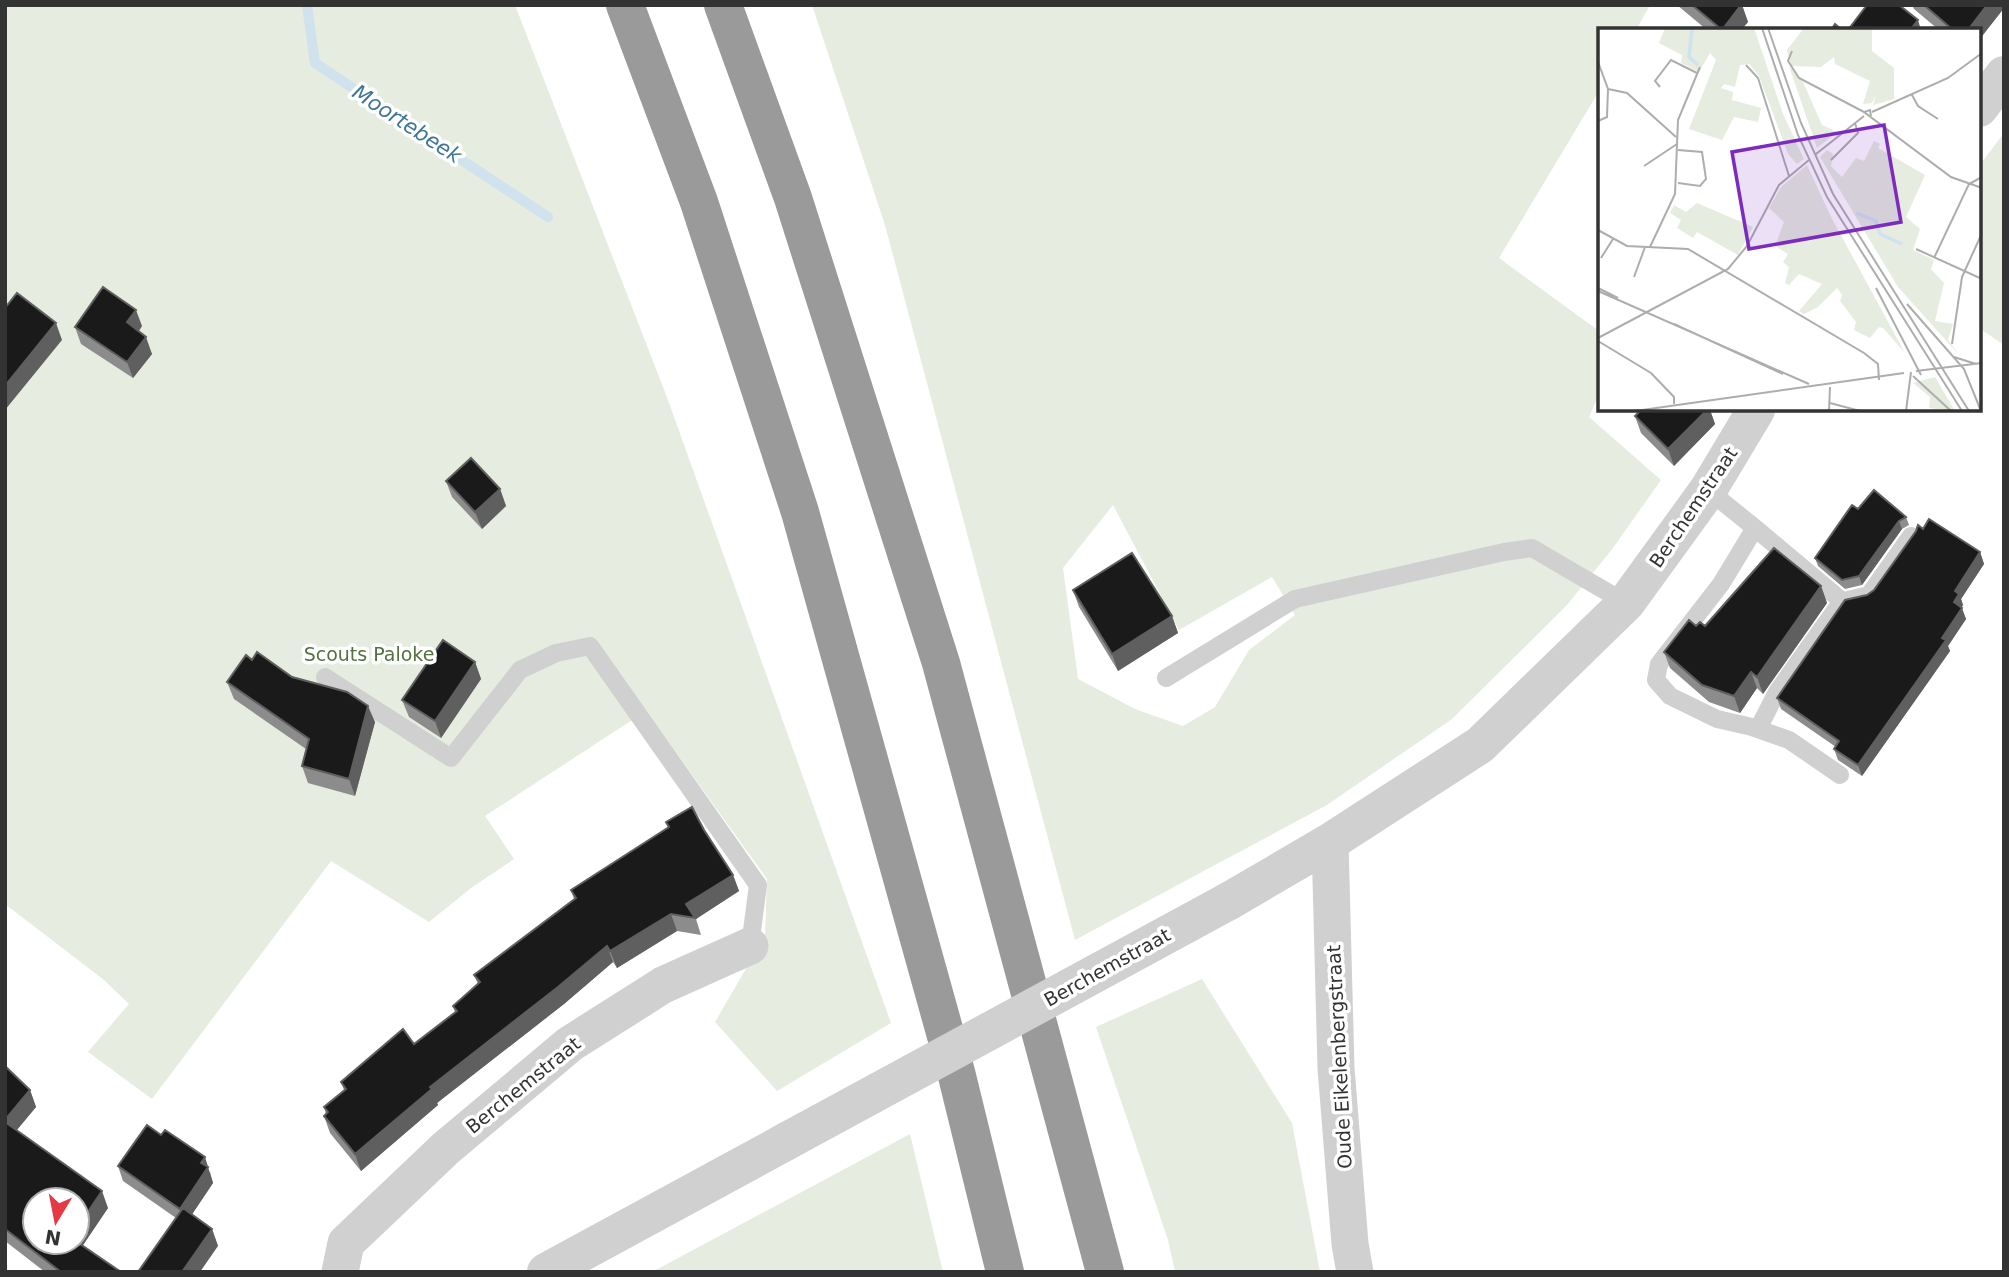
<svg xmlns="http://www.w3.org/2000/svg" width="2009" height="1277" font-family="'DejaVu Sans',sans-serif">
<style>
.green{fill:#e6ecdf;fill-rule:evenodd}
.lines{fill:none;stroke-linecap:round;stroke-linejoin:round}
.stream{stroke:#cfe2ee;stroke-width:10}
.service{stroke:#d0d0d0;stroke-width:18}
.minor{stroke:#d0d0d0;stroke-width:37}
.tertiary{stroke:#d0d0d0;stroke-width:38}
.motorway{stroke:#9a9a9a;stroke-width:38}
.tertiary-bridge{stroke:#d0d0d0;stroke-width:38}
.wall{fill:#8c8c8c}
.shaded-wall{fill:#5f5f5f}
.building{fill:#1a1a1a;stroke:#5f5f5f;stroke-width:2}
.labels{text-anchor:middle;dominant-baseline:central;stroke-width:7;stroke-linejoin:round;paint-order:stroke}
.street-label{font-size:19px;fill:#333;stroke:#fff}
.park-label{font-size:19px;fill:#56703f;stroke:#fff}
.water-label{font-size:21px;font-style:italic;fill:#3f7597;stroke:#fff}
.inset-river{fill:none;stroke:#cfe2ee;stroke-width:3.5}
.inset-road{fill:none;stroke:#adadad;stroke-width:2}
.view{fill:#7b2cbf;fill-opacity:0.15;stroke:#7b2cbf;stroke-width:3.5}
.inset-edge{fill:none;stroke:#333;stroke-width:3.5}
</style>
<rect width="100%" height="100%" fill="#fff"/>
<path class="green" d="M 5,5 L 515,5 L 668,400 L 891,1023 L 777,1091 L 715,1022 L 765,936 L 767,879 L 646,711 L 485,816 L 514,859 L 471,888 L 429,922 L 331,861 L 152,1099 L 88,1052 L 129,1004 L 104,980 L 5,904 Z
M 812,5 L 1650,5 L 1636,30 L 1600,30 L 1599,91 L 1499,258 L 1599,331 L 1599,394 L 1589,417 L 1661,480 L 1613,548 L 1567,605 L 1452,719 L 1327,805 L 1075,940 L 885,225 ZM 1113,505 L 1179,630 L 1272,577 L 1295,615 L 1249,650 L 1215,707 L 1183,726 L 1135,709 L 1078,679 L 1063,568 Z
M 2004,133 L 2004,345 L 1979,328 L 1979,166 Z
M 1202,979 L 1292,1123 L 1320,1272 L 1175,1272 L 1168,1240 L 1096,1027 Z
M 910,1134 L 943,1272 L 652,1272 Z"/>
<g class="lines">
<path class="stream" d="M 307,5 L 315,63 L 548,217"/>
<path class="service" d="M 1708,490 L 1755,528 L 1721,584 L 1659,664 L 1656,680 L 1670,696 L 1717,719 L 1752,727 L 1789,740 L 1840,775
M 1755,528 L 1842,601 L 1777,692 L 1758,729
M 1848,600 L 1869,595 L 1911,536
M 325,677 L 451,758 L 520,670 L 556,653 L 590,646 L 758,885 L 750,946
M 1166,678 L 1295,599 L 1504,552 L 1532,548 L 1626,603"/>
<path class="minor" d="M 1330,842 L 1336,1068 L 1350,1244 L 1355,1272
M 340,1272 L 346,1243 L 446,1148 L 570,1044 L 663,985 L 750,946"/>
<path class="tertiary" d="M 1979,108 L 2004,75
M 1229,901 L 1330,842 L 1480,745 L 1626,603 L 1708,490 L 1756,410
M 546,1272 L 787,1141"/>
<path class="motorway" d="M 625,5 L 699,202 L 800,512 L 956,1072 L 1005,1272
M 723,5 L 793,198 L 941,663 L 1105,1272"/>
<path class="tertiary-bridge" d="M 787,1141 L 1229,901"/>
</g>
<path class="wall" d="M 1677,5 L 1742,5 L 1748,22 L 1741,30 L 1707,30 Z
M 1912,5 L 2004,5 L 2004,8 L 1979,40 L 1979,30 L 1939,30 L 1914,9 Z
M 142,326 L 139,331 L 152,354 L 133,378 L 81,344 L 75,327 Z
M 1641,410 L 1710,410 L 1715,424 L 1674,466 L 1641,433 L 1635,416 Z
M 446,481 L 500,489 L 506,506 L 482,529 L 452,497 Z
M 1858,509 L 1906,517 L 1909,525 L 1902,529 L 1862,585 L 1845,589 L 1818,566 L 1815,558 Z
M 1980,552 L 1984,564 L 1961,599 L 1963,605 L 1961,608 L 1966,619 L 1948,646 L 1950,651 L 1862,776 L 1838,760 L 1834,749 L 1836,747 L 1781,709 L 1777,698 L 1867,595 L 1874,590 Z
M 1821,586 L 1827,603 L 1763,694 L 1757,688 L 1740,713 L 1709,702 L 1670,668 L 1664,652 L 1696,626 L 1705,626 Z
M 1073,590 L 1172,616 L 1178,633 L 1118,671 L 1079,607 Z
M 252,660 L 292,677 L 375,722 L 355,796 L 308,783 L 302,766 L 306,749 L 234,699 L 227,682 Z
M 475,662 L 481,679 L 441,738 L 409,717 L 402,700 Z
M 666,822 L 704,830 L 733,875 L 739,891 L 696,919 L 701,935 L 677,931 L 617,968 L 613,962 L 564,1004 L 437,1103 L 438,1105 L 361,1171 L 330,1133 L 324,1116 L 326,1114 L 324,1107 L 344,1090 L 341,1082 L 414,1044 L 455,1012 L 453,1006 L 478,984 L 474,975 L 574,899 L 571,890 L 668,828 Z
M 5,1066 L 30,1090 L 36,1107 L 17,1130 L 108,1208 L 83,1245 L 121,1272 L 45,1272 L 5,1241 Z
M 118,1166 L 210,1172 L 213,1183 L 192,1214 L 212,1229 L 218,1246 L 176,1218 L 123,1181 Z"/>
<path class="shaded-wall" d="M 1742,5 L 1748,22 L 1741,30 L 1722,30 Z
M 1987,5 L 2004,5 L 2004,8 L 1979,40 L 1979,30 L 1968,30 Z
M 1918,20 L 1921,30 L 1910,30 Z
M 136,310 L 142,326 L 133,339 L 127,322 Z
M 56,323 L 62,340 L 5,410 L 5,386 Z
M 146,337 L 152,354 L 133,378 L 127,362 Z
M 1707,410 L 1710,410 L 1715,424 L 1674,466 L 1668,449 Z
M 500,489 L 506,506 L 482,529 L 475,512 Z
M 1899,521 L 1902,529 L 1862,585 L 1859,576 Z
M 1980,552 L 1984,564 L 1961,599 L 1963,605 L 1958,614 L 1954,602 L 1955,591 Z
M 1821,586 L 1827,603 L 1763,694 L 1757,677 Z
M 1962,608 L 1966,619 L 1948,646 L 1950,651 L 1862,776 L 1858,765 Z
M 1172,616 L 1178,633 L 1118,671 L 1112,654 Z
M 475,662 L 481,679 L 441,738 L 435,721 Z
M 1751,672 L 1757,688 L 1740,713 L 1734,696 Z
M 368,706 L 375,722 L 355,796 L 349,779 Z
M 733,875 L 739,891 L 696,919 L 686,904 Z
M 671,914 L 677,931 L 617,968 L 610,951 Z
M 607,946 L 613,962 L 564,1004 L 437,1103 L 438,1105 L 361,1171 L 355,1154 L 430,1087 Z
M 30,1090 L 36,1107 L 10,1138 L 5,1124 L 5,1120 Z
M 205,1157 L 213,1183 L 185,1225 L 180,1209 Z
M 102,1191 L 108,1208 L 77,1254 L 77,1228 Z
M 212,1229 L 218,1246 L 200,1272 L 182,1272 Z"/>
<path class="building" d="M 1692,5 L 1741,5 L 1722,30 Z
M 1867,5 L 1899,5 L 1918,20 L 1910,30 L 1848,30 Z
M 1924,5 L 1987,5 L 1968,30 L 1953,30 Z
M 1835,24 L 1842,30 L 1831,30 Z
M 103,287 L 136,310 L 127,322 L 146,337 L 127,362 L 75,327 Z
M 17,293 L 56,323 L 5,386 L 5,308 Z
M 1641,410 L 1707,410 L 1668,449 L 1635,416 Z
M 471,458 L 500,489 L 475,512 L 446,481 Z
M 1874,490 L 1906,517 L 1899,521 L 1859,576 L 1842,580 L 1815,558 L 1852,505 L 1858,509 Z
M 1929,519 L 1980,552 L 1955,591 L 1959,594 L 1954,602 L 1962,608 L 1942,638 L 1946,640 L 1858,765 L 1834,749 L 1839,741 L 1777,698 L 1845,600 L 1867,595 L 1874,590 L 1916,531 L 1918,525 L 1923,529 Z
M 1774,548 L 1821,586 L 1757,677 L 1751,672 L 1734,696 L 1702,685 L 1664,652 L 1689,620 L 1696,626 L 1700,622 L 1705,626 Z
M 1132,553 L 1172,616 L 1112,654 L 1073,590 Z
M 443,640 L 475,662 L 435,721 L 402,700 Z
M 257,652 L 292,677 L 347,692 L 368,706 L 349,779 L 302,766 L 309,739 L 227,682 L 246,655 L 252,660 Z
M 692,807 L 704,830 L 733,875 L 686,904 L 695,918 L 671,914 L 610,951 L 607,946 L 558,987 L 430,1087 L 432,1089 L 355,1154 L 324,1116 L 328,1112 L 324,1107 L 346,1089 L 341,1082 L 403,1029 L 414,1044 L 457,1011 L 453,1006 L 480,982 L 474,975 L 576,898 L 571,890 L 669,827 L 666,822 Z
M 5,1066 L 30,1090 L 5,1120 Z
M 5,1122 L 102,1191 L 77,1228 L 77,1200 L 35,1200 L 35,1242 L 77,1242 L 121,1272 L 61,1272 L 5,1229 Z
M 147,1125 L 161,1135 L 165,1130 L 205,1157 L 201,1163 L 208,1167 L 180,1209 L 118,1166 Z
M 183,1208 L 212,1229 L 182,1272 L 138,1272 Z"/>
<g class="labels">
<g class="street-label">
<text transform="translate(1693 507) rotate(-56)">Berchemstraat</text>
<text transform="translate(1107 967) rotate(-29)">Berchemstraat</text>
<text transform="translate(1339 1057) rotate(-93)">Oude Eikelenbergstraat</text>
<text transform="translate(523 1085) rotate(-39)">Berchemstraat</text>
</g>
<g class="park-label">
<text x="369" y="654">Scouts Paloke</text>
</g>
<g class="water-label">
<text transform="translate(407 124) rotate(33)">Moortebeek</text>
</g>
</g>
<g transform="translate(1598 28)">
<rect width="383" height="383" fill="#fff"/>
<path d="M 67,0 L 156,0 L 185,86 L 206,131 L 199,136 L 190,126 L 161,48 L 151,36 L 142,37 L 137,59 L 126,56 L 123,60 L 135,64 L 134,72 L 163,80 L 160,94 L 136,89 L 124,112 L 91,101 L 118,32 L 112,25 L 101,44 L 83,35 L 84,27 L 61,15 ZM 206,0 L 274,0 L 274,23 L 296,40 L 296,71 L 275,77 L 278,66 L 274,75 L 265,76 L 272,53 L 237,36 L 236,29 L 223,39 L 193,38 L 189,22 ZM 191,38 L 205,54 L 224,97 L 239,104 L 219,120 ZM 276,113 L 282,116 L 280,120 L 327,147 L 308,189 L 322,201 L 315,222 L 336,232 L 333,241 L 346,255 L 337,293 L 355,296 L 350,312 L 362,328 L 300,259 L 222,129 L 229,122 L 235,126 L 233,138 L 244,149 L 258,130 L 266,133 ZM 209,137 L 233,189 L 307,325 L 285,300 L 281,299 L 272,310 L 256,302 L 258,294 L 242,273 L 244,267 L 239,260 L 220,279 L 206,286 L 201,283 L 224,256 L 201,246 L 191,257 L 187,255 L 191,239 L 185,234 L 190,226 L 177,218 L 186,194 L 171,180 L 183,159 ZM 99,175 L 155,199 L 140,227 L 99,204 L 95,210 L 79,200 L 83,192 L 72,185 L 76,177 L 88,184 ZM 337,349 L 357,383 L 331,380 L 332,369 L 315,355 Z" fill="#e6ecdf"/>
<path class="inset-river" d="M 94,0 L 91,29 L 100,37M 258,185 L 278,193 L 282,206 L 304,216"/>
<path class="inset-road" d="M 164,0 L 200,107 L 229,169 L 364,383M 170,0 L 203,95 L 235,166 L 371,383M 194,23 L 190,33 L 201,50 L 266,84M 0,34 L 10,61 L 9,89 L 0,93M 148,37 L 160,50 L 191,148M 62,59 L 57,53 L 73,32 L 99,45M 10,61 L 29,65 L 78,109M 314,67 L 320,78 L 340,91M 274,84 L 350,50 L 384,25M 273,88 L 272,82 L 266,84 L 353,149 L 384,160M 218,126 L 266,88M 233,132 L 260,105 L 257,95M 46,138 L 79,116M 80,155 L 102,158 L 108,151 L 104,124 L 80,122M 0,202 L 29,218 L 90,221 L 266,325 L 280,336 L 281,352M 52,219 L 77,166 L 80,92 L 102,39M 318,221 L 384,251M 3,230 L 15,211M 336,230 L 371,156 L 384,149M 36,249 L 47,219M 0,260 L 20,270M 278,260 L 323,347M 0,263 L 211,356M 309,276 L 366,341 L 383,383M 76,296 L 185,346M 0,310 L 130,241 L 149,218 L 181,157 L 211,132M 0,313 L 53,345 L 76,369 L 76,376M 354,316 L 364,249 L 384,205M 356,329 L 378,336M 318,343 L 384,335M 315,348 L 353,383M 232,375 L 262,383M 37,383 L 306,345M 231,383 L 232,359M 308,383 L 313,344"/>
<path class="view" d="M 286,97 L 303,194 L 151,221 L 134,124 Z"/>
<rect width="383" height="383" class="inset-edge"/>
</g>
<rect width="2009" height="1277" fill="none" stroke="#333333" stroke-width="14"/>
<g transform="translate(56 1221) rotate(190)"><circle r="33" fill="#ffffff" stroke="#adadad" stroke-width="2"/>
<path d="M0-5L12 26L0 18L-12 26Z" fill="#e63946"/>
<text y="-10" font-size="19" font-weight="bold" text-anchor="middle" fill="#333333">N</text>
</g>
</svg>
